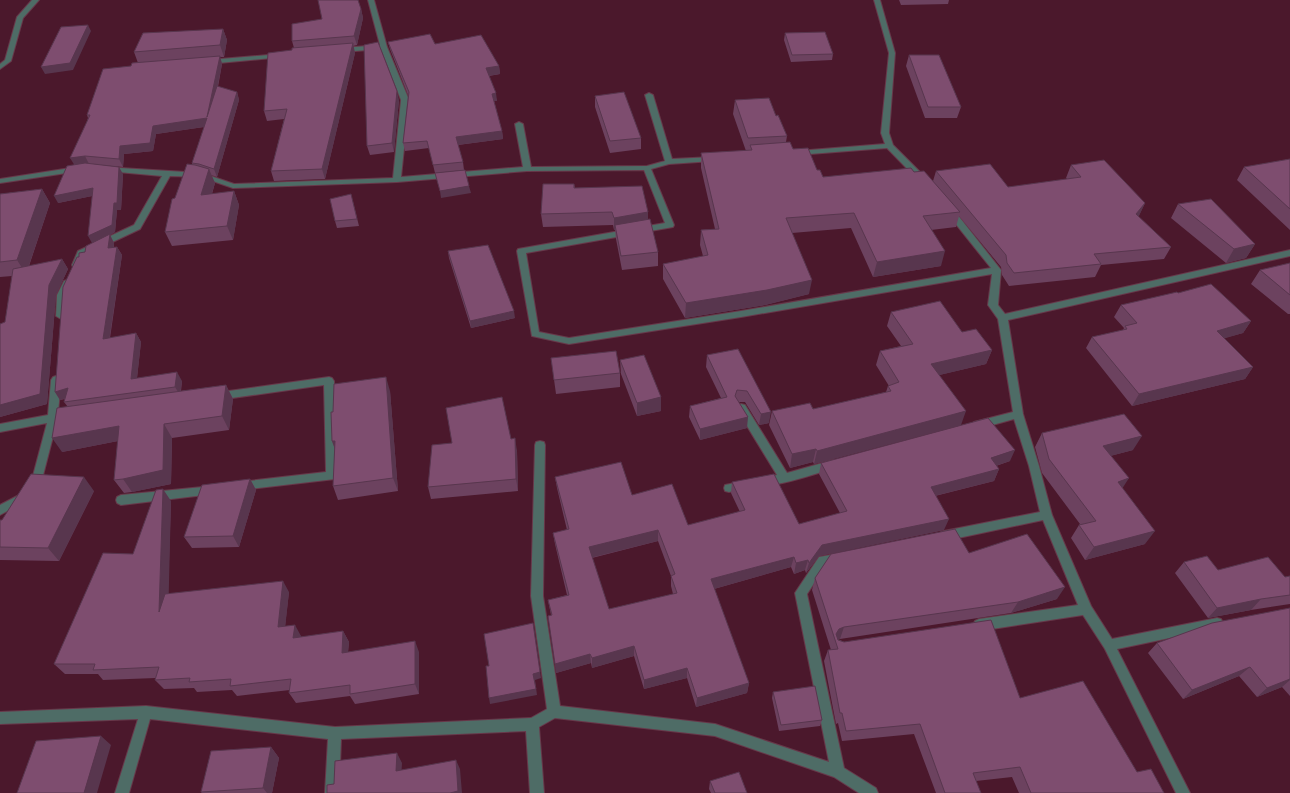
<svg xmlns="http://www.w3.org/2000/svg" width="1290" height="793" font-family="Commissioner,sans-serif">
<style>
.lines{fill:none;stroke-linecap:round;stroke-linejoin:round}
.minor-casing{stroke:#67384a;stroke-width:2}
.minor{fill:#4e6c66;fill-rule:evenodd}
.wall{fill:#6c425f;fill-rule:evenodd}
.shaded-wall{fill:#58364e}
.building{fill:#7e4d6f;stroke:#58364e;fill-rule:evenodd}
</style>
<rect width="100%" height="100%" fill="#4b182c"/>
<g class="lines">
<defs>
<path id="minor" d="M 32,0 L 39,0 L 23,18 L 11,61 L 0,69 L 0,64 L 5,60 L 17,17 Z
M 368,0 L 374,0 L 387,47 L 409,100 L 401,177 L 523,167 L 515,124 L 519,122 L 523,124 L 531,167 L 647,166 L 665,161 L 645,95 L 649,93 L 653,95 L 672,159 L 713,157 L 717,159 L 713,161 L 669,164 L 651,169 L 674,225 L 673,227 L 526,253 L 539,332 L 569,338 L 741,311 L 991,268 L 947,213 L 946,211 L 947,209 L 953,209 L 1001,270 L 998,305 L 1005,314 L 1290,250 L 1290,256 L 1008,320 L 1023,414 L 1039,466 L 1052,515 L 1091,606 L 1112,639 L 1217,618 L 1221,619 L 1223,623 L 1221,627 L 1217,628 L 1117,649 L 1190,793 L 1176,793 L 1105,649 L 1083,615 L 979,631 L 975,629 L 973,625 L 975,621 L 979,619 L 1078,605 L 1043,520 L 944,541 L 940,539 L 938,536 L 940,533 L 944,531 L 1040,512 L 1029,466 L 1014,419 L 978,429 L 974,428 L 973,425 L 974,422 L 1013,412 L 998,319 L 988,305 L 992,274 L 741,317 L 569,344 L 532,336 L 517,251 L 518,249 L 665,223 L 644,170 L 527,171 L 397,182 L 233,188 L 201,177 L 170,176 L 140,229 L 85,255 L 79,267 L 73,267 L 72,265 L 78,251 L 134,225 L 162,176 L 107,171 L 104,171 L 104,167 L 202,173 L 234,184 L 393,178 L 401,100 L 381,49 L 342,52 L 339,50 L 342,48 L 380,45 Z
M 874,0 L 880,0 L 895,53 L 889,133 L 893,145 L 928,180 L 928,184 L 922,184 L 887,148 L 797,155 L 793,153 L 797,151 L 885,144 L 881,133 L 889,53 Z
M 280,54 L 283,56 L 282,57 L 208,64 L 205,62 L 208,60 Z
M 77,167 L 80,167 L 80,171 L 0,183 L 0,179 Z
M 67,280 L 71,283 L 67,295 L 66,316 L 61,319 L 56,316 L 57,295 L 64,281 Z
M 56,376 L 59,377 L 61,380 L 58,413 L 71,413 L 72,416 L 71,419 L 57,421 L 40,487 L 39,490 L 35,491 L 31,490 L 30,487 L 47,423 L 0,432 L 0,424 L 48,415 L 51,380 L 53,377 Z
M 329,377 L 332,378 L 334,381 L 336,476 L 335,479 L 240,490 L 236,489 L 235,486 L 236,483 L 240,482 L 326,472 L 324,385 L 218,400 L 214,399 L 213,396 L 214,393 Z
M 741,404 L 745,405 L 787,473 L 833,460 L 837,461 L 838,464 L 837,467 C 822,472 771,489 759,485 L 758,482 L 759,479 L 777,475 L 736,408 L 737,405 Z
M 540,441 L 544,442 L 545,445 L 543,596 L 560,706 L 715,724 L 829,762 L 795,593 L 819,557 L 841,553 L 845,554 L 847,558 L 845,562 L 826,565 L 807,594 L 844,768 L 876,788 L 878,793 L 859,793 L 834,777 L 715,736 L 555,718 L 539,727 L 544,793 L 530,793 L 526,731 L 341,739 L 339,793 L 325,793 L 328,739 L 150,719 L 129,793 L 115,793 L 138,719 L 0,724 L 0,712 L 146,706 L 335,727 L 531,718 L 547,709 L 531,596 L 535,445 L 536,442 Z
M 745,481 L 749,482 L 750,485 L 749,488 L 729,492 L 725,491 L 724,488 L 725,485 Z
M 213,486 L 217,487 L 218,490 L 217,493 L 213,494 L 121,505 L 117,503 L 116,500 L 117,497 L 121,495 Z
M 23,493 L 27,494 L 28,497 L 27,500 L 0,515 L 0,505 Z"/>
</defs>
<use href="#minor" class="minor-casing"/>
<use href="#minor" class="minor"/>
</g>
<path class="wall" d="M 899,0 L 949,0 L 948,4 L 901,5 Z
M 361,9 L 363,18 L 357,45 L 353,46 L 355,53 L 325,179 L 274,181 L 271,171 L 284,119 L 267,121 L 264,111 L 292,50 L 294,48 L 292,41 L 322,19 Z
M 223,29 L 227,40 L 224,57 L 220,57 L 222,64 L 218,87 L 237,92 L 239,100 L 217,177 L 211,175 L 215,183 L 212,194 L 234,191 L 239,205 L 233,240 L 172,246 L 165,232 L 175,198 L 192,164 L 192,163 L 204,127 L 156,134 L 153,151 L 124,154 L 123,167 L 89,164 L 123,174 L 121,210 L 117,210 L 115,232 L 110,235 L 114,243 L 114,247 L 117,247 L 122,255 L 110,338 L 136,333 L 141,342 L 137,378 L 182,381 L 181,391 L 226,385 L 233,399 L 229,430 L 172,438 L 171,484 L 132,492 L 124,493 L 114,480 L 118,441 L 62,452 L 68,407 L 64,402 L 65,399 L 60,400 L 55,392 L 79,257 L 85,252 L 92,243 L 92,196 L 58,203 L 74,165 L 88,118 L 87,115 L 131,66 L 138,63 L 134,52 Z
M 785,33 L 833,54 L 832,60 L 791,62 L 784,40 Z
M 388,42 L 435,44 L 499,66 L 500,74 L 489,76 L 497,101 L 494,101 L 502,131 L 503,139 L 458,145 L 463,162 L 464,170 L 435,173 L 429,148 L 405,151 L 403,143 L 408,95 L 390,49 Z
M 909,55 L 961,107 L 957,118 L 925,118 L 906,66 Z
M 595,96 L 641,138 L 641,149 L 610,153 L 595,107 Z
M 399,100 L 394,152 L 370,155 L 367,146 Z
M 735,100 L 776,116 L 787,136 L 786,142 L 817,170 L 823,177 L 914,172 L 933,181 L 936,171 L 1008,187 L 1067,179 L 1066,178 L 1071,165 L 1145,203 L 1138,217 L 1171,247 L 1164,259 L 1101,265 L 1095,277 L 1009,286 L 1002,275 L 1001,267 L 959,216 L 956,227 L 931,230 L 941,266 L 873,277 L 851,228 L 792,233 L 809,294 L 765,305 L 685,318 L 663,279 L 663,264 L 703,256 L 700,245 L 701,230 L 715,229 L 701,168 L 701,153 L 746,151 L 733,114 Z
M 1290,159 L 1290,230 L 1237,180 L 1244,167 Z
M 574,184 L 575,188 L 648,212 L 648,219 L 658,252 L 658,266 L 622,270 L 616,239 L 615,230 L 614,230 L 613,225 L 543,227 L 541,214 Z
M 42,189 L 50,203 L 29,266 L 62,259 L 68,269 L 56,295 L 47,404 L 0,417 L 0,324 L 5,322 L 12,276 L 0,277 L 0,194 Z
M 353,202 L 359,226 L 337,228 L 335,221 Z
M 1178,204 L 1255,244 L 1246,258 L 1226,263 L 1171,218 Z
M 448,251 L 515,318 L 471,328 L 449,258 Z
M 1290,263 L 1290,314 L 1288,314 L 1251,284 L 1260,270 Z
M 1178,293 L 1251,321 L 1243,333 L 1224,338 L 1253,367 L 1245,379 L 1132,406 L 1086,348 L 1092,337 L 1123,330 L 1124,328 L 1114,317 L 1121,305 Z
M 891,312 L 962,332 L 992,350 L 986,364 L 939,375 L 961,425 L 814,464 L 813,462 L 790,468 L 769,425 L 772,411 L 813,409 L 886,392 L 888,386 L 889,386 L 876,365 L 880,351 L 901,346 L 887,326 Z
M 738,349 L 769,423 L 759,425 L 745,402 L 739,402 L 747,428 L 700,440 L 689,417 L 690,406 L 721,398 L 706,367 L 707,355 Z
M 551,358 L 620,373 L 620,387 L 556,394 Z
M 620,360 L 661,411 L 637,416 L 621,374 Z
M 390,391 L 398,491 L 338,500 L 333,486 L 335,449 L 332,441 Z
M 1042,433 L 1133,450 L 1110,456 L 1145,544 L 1085,560 L 1071,538 L 1079,525 L 1080,524 L 1042,473 L 1035,447 Z
M 511,439 L 517,451 L 518,491 L 431,499 L 428,487 Z
M 1010,461 L 996,466 L 999,469 L 994,481 L 935,496 L 944,530 L 819,556 L 806,573 L 805,570 L 794,574 L 791,567 L 714,589 L 749,683 L 747,693 L 696,707 L 687,678 L 644,689 L 634,656 L 592,668 L 591,663 L 556,673 L 551,615 L 548,600 L 567,595 L 555,544 L 553,533 L 567,530 L 557,488 L 555,477 L 632,495 L 688,525 L 740,512 L 731,493 L 732,482 L 799,524 L 840,513 L 819,474 L 821,463 ZM 658,541 L 671,576 L 671,586 L 673,594 L 609,609 L 592,558 Z
M 250,479 L 256,490 L 239,547 L 192,548 L 184,537 Z
M 94,491 L 59,561 L 0,560 L 0,520 L 2,520 Z
M 171,501 L 168,593 L 289,592 L 285,626 L 301,636 L 301,637 L 343,631 L 349,642 L 348,652 L 419,652 L 419,694 L 355,704 L 350,696 L 296,703 L 289,693 L 290,690 L 237,696 L 232,690 L 197,692 L 194,688 L 164,689 L 155,680 L 156,678 L 103,680 L 98,674 L 65,674 L 54,664 Z
M 969,553 L 1057,599 L 1011,613 L 840,639 L 838,639 L 844,642 L 1020,698 L 1137,772 L 1164,793 L 1019,793 L 1012,777 L 976,781 L 981,793 L 936,793 L 914,734 L 842,741 L 838,723 L 836,724 L 824,661 L 828,650 L 831,650 L 812,590 L 815,578 Z
M 1184,562 L 1218,570 L 1285,577 L 1290,576 L 1290,604 L 1251,610 L 1208,618 L 1175,573 Z
M 1290,608 L 1290,696 L 1282,687 L 1257,697 L 1239,676 L 1183,699 L 1148,653 L 1157,643 Z
M 773,692 L 822,720 L 820,726 L 779,731 L 772,698 Z
M 271,747 L 279,758 L 272,793 L 202,793 L 201,792 Z
M 710,781 L 747,793 L 711,793 L 709,789 Z"/>
<path class="shaded-wall" d="M 361,9 L 363,18 L 357,45 L 354,36 Z
M 88,25 L 91,31 L 73,70 L 45,74 L 41,67 Z
M 223,29 L 227,40 L 224,57 L 220,45 Z
M 353,43 L 355,53 L 325,179 L 322,169 Z
M 220,56 L 222,64 L 210,125 L 207,117 Z
M 499,66 L 500,74 L 487,76 L 486,68 Z
M 397,91 L 399,100 L 394,152 L 392,143 Z
M 237,92 L 239,100 L 217,177 L 214,169 Z
M 496,93 L 497,101 L 493,101 L 492,94 Z
M 207,118 L 210,126 L 156,134 L 153,151 L 124,154 L 123,167 L 119,159 L 120,146 L 153,126 Z
M 502,131 L 503,139 L 457,145 L 456,137 Z
M 85,156 L 89,164 L 75,166 L 70,158 Z
M 119,167 L 123,174 L 121,210 L 117,210 L 115,232 L 110,235 L 114,243 L 113,257 L 92,243 L 88,236 L 114,203 Z
M 209,169 L 215,183 L 207,209 L 201,195 Z
M 469,186 L 471,193 L 441,198 L 440,191 Z
M 93,188 L 97,195 L 58,203 L 54,196 Z
M 42,189 L 50,203 L 26,274 L 17,260 Z
M 234,191 L 239,205 L 233,240 L 227,226 Z
M 1145,203 L 1139,216 L 1130,227 L 1136,214 Z
M 648,212 L 648,225 L 615,225 L 615,230 L 614,230 L 614,218 Z
M 1255,244 L 1246,258 L 1226,263 L 1234,249 Z
M 117,247 L 122,255 L 108,348 L 103,339 Z
M 945,251 L 941,266 L 873,277 L 877,262 Z
M 62,259 L 68,269 L 56,295 L 47,404 L 0,417 L 0,405 L 49,285 Z
M 812,280 L 809,294 L 765,305 L 685,318 L 686,303 Z
M 514,311 L 515,318 L 471,328 L 470,321 Z
M 1251,321 L 1243,333 L 1209,343 L 1217,331 Z
M 136,333 L 141,342 L 136,387 L 131,379 Z
M 992,350 L 986,364 L 927,378 L 931,364 Z
M 1253,367 L 1245,379 L 1132,406 L 1139,394 Z
M 177,372 L 182,381 L 180,395 L 175,387 Z
M 386,377 L 390,391 L 398,491 L 393,478 Z
M 226,385 L 233,399 L 229,430 L 222,416 Z
M 68,388 L 73,396 L 60,400 L 55,392 Z
M 661,397 L 661,411 L 637,416 L 637,403 Z
M 966,411 L 961,425 L 814,464 L 817,451 Z
M 771,412 L 769,423 L 759,425 L 761,414 Z
M 748,417 L 747,428 L 700,440 L 700,429 Z
M 164,424 L 172,438 L 171,484 L 132,492 L 123,479 Z
M 119,426 L 128,439 L 62,452 L 52,438 Z
M 1142,436 L 1133,450 L 1095,460 L 1103,446 Z
M 515,438 L 517,451 L 518,491 L 516,479 Z
M 332,441 L 335,441 L 337,455 Z
M 816,449 L 813,462 L 790,468 L 792,454 Z
M 1015,450 L 1010,461 L 986,469 L 991,458 Z
M 999,469 L 994,481 L 926,498 L 931,487 Z
M 84,477 L 94,491 L 59,561 L 48,548 Z
M 1129,478 L 1120,492 L 1118,482 Z
M 250,479 L 256,490 L 239,547 L 233,536 Z
M 163,489 L 171,501 L 168,623 L 159,612 Z
M 949,519 L 944,530 L 819,556 L 806,573 L 809,563 L 822,545 Z
M 658,530 L 658,541 L 590,558 L 589,547 Z
M 1155,531 L 1145,544 L 1085,560 L 1094,547 Z
M 794,557 L 791,567 L 710,590 L 711,579 Z
M 808,560 L 805,570 L 794,574 L 796,563 Z
M 283,581 L 289,592 L 284,638 L 278,627 Z
M 1065,587 L 1057,599 L 1011,613 L 1018,602 Z
M 1261,599 L 1251,610 L 1208,618 L 1217,608 Z
M 295,625 L 301,636 L 299,648 L 293,638 Z
M 844,627 L 840,639 L 835,641 L 836,634 L 839,629 Z
M 534,629 L 541,678 L 535,680 L 537,695 L 490,704 L 489,698 L 533,674 Z
M 343,631 L 349,642 L 347,663 L 342,653 Z
M 415,641 L 419,652 L 419,694 L 415,684 Z
M 634,646 L 634,656 L 592,668 L 592,658 Z
M 590,654 L 591,663 L 556,673 L 555,664 Z
M 1250,667 L 1239,676 L 1183,699 L 1192,690 Z
M 687,668 L 687,678 L 644,689 L 644,680 Z
M 1290,679 L 1290,680 L 1282,687 L 1257,697 L 1267,688 Z
M 749,683 L 747,693 L 696,707 L 697,698 Z
M 101,736 L 111,745 L 97,793 L 84,793 Z
M 271,747 L 279,758 L 272,793 L 267,793 L 263,788 Z
M 397,753 L 402,763 L 401,780 L 396,771 Z
M 456,760 L 460,769 L 462,793 L 450,793 Z"/>
<path class="building" d="M 318,0 L 358,0 L 361,9 L 354,36 L 292,41 L 292,24 L 322,19 Z
M 88,25 L 70,63 L 41,67 L 61,27 Z
M 223,29 L 220,45 L 134,52 L 143,33 Z
M 825,32 L 833,54 L 792,55 L 785,33 Z
M 430,34 L 435,44 L 481,35 L 499,66 L 486,68 L 496,93 L 492,94 L 502,131 L 456,137 L 463,162 L 433,165 L 427,141 L 403,143 L 409,92 L 388,42 Z
M 378,42 L 397,91 L 392,143 L 367,146 L 364,45 Z
M 353,43 L 322,169 L 271,171 L 287,109 L 264,111 L 268,53 L 292,50 L 292,48 Z
M 909,55 L 939,55 L 961,107 L 928,107 Z
M 220,56 L 207,117 L 217,86 L 237,92 L 214,169 L 199,164 L 192,163 L 207,118 L 153,126 L 150,143 L 120,146 L 119,159 L 85,156 L 70,158 L 90,115 L 87,115 L 103,69 L 131,66 L 132,63 Z
M 624,92 L 641,138 L 610,141 L 595,96 Z
M 769,98 L 776,116 L 778,115 L 787,136 L 748,138 L 735,100 Z
M 790,142 L 793,149 L 808,148 L 817,170 L 820,170 L 823,177 L 911,168 L 914,172 L 924,171 L 960,212 L 923,216 L 945,251 L 877,262 L 854,213 L 786,218 L 812,280 L 767,290 L 686,303 L 663,264 L 708,255 L 701,230 L 719,229 L 701,153 L 752,150 L 750,145 Z
M 1290,159 L 1290,209 L 1244,167 Z
M 1104,160 L 1145,203 L 1136,214 L 1171,247 L 1094,254 L 1101,264 L 1014,273 L 1007,263 L 1006,255 L 936,171 L 990,164 L 1008,187 L 1081,177 L 1071,165 Z
M 85,163 L 119,167 L 117,203 L 114,203 L 112,225 L 88,236 L 93,188 L 54,196 L 67,166 Z
M 187,164 L 195,165 L 209,169 L 201,195 L 234,191 L 227,226 L 165,232 L 172,199 L 175,198 Z
M 465,170 L 469,186 L 440,191 L 435,173 Z
M 543,184 L 574,184 L 574,188 L 642,186 L 648,212 L 614,218 L 612,212 L 541,214 Z
M 42,189 L 17,260 L 0,262 L 0,194 Z
M 351,194 L 357,219 L 335,221 L 330,199 Z
M 1211,199 L 1255,244 L 1234,249 L 1178,204 Z
M 650,219 L 658,252 L 621,256 L 615,225 Z
M 110,234 L 108,248 L 117,247 L 103,339 L 136,333 L 131,379 L 177,372 L 175,387 L 64,402 L 68,388 L 55,392 L 63,287 L 77,257 L 79,257 L 79,253 L 85,252 L 86,246 Z
M 488,245 L 514,311 L 470,321 L 448,251 Z
M 62,259 L 49,285 L 40,394 L 0,405 L 0,324 L 5,322 L 13,269 Z
M 1290,263 L 1290,295 L 1260,270 Z
M 1211,284 L 1251,321 L 1217,331 L 1253,367 L 1139,394 L 1092,337 L 1127,329 L 1125,326 L 1137,323 L 1121,305 L 1177,292 L 1178,293 Z
M 940,301 L 962,332 L 976,329 L 992,350 L 931,364 L 966,411 L 817,451 L 816,449 L 792,454 L 772,411 L 810,403 L 813,409 L 891,391 L 888,386 L 899,382 L 880,351 L 913,344 L 891,312 Z
M 738,349 L 771,412 L 761,414 L 747,391 L 737,390 L 735,396 L 748,417 L 700,429 L 690,406 L 727,397 L 707,355 Z
M 616,351 L 620,373 L 554,380 L 551,358 Z
M 644,355 L 661,397 L 637,403 L 620,360 Z
M 386,377 L 393,478 L 333,486 L 335,441 L 332,441 L 331,412 L 333,412 L 334,384 Z
M 226,385 L 222,416 L 164,424 L 163,470 L 123,479 L 114,480 L 119,426 L 52,438 L 57,408 Z
M 502,397 L 511,439 L 515,438 L 516,479 L 428,487 L 432,445 L 452,443 L 446,408 Z
M 1124,414 L 1142,436 L 1103,446 L 1129,478 L 1118,482 L 1155,531 L 1094,547 L 1079,525 L 1096,521 L 1049,459 L 1042,433 Z
M 988,418 L 1015,450 L 991,458 L 999,469 L 931,487 L 949,519 L 822,545 L 809,563 L 808,560 L 796,563 L 794,557 L 711,579 L 749,683 L 697,698 L 687,668 L 644,680 L 634,646 L 592,658 L 590,654 L 555,664 L 548,616 L 552,615 L 548,600 L 569,595 L 553,533 L 569,529 L 555,477 L 621,462 L 632,495 L 672,484 L 688,525 L 745,510 L 732,482 L 774,474 L 799,524 L 847,511 L 821,463 ZM 658,530 L 675,574 L 671,576 L 677,593 L 609,609 L 589,547 Z
M 31,474 L 84,477 L 48,548 L 0,547 L 0,520 L 2,520 Z
M 250,479 L 233,536 L 184,537 L 202,485 Z
M 163,489 L 159,612 L 165,594 L 283,581 L 278,627 L 295,625 L 293,638 L 343,631 L 342,653 L 415,641 L 415,684 L 350,694 L 350,685 L 289,693 L 291,679 L 230,686 L 231,679 L 189,682 L 190,678 L 155,680 L 159,667 L 93,670 L 95,664 L 54,664 L 103,553 L 133,554 L 156,490 Z
M 955,529 L 969,553 L 1027,534 L 1065,587 L 1018,602 L 844,627 L 839,629 L 836,634 L 838,640 L 844,642 L 991,620 L 1020,698 L 1083,681 L 1137,772 L 1151,769 L 1164,793 L 1031,793 L 1020,767 L 973,773 L 981,793 L 945,793 L 920,724 L 846,731 L 842,713 L 840,713 L 828,650 L 838,649 L 815,578 L 831,554 Z
M 1207,556 L 1218,570 L 1268,557 L 1285,577 L 1290,576 L 1290,595 L 1261,599 L 1217,608 L 1184,562 Z
M 1290,608 L 1290,679 L 1267,688 L 1250,667 L 1192,690 L 1157,643 L 1212,623 Z
M 533,623 L 540,672 L 533,674 L 536,689 L 489,698 L 486,666 L 489,666 L 484,634 Z
M 815,686 L 822,720 L 781,725 L 773,692 Z
M 101,736 L 84,793 L 17,793 L 36,741 Z
M 271,747 L 263,788 L 201,792 L 211,751 Z
M 397,753 L 396,771 L 456,760 L 458,791 L 450,793 L 327,793 L 327,785 L 334,784 L 335,761 Z
M 739,772 L 747,793 L 715,793 L 710,781 Z"/>
</svg>
